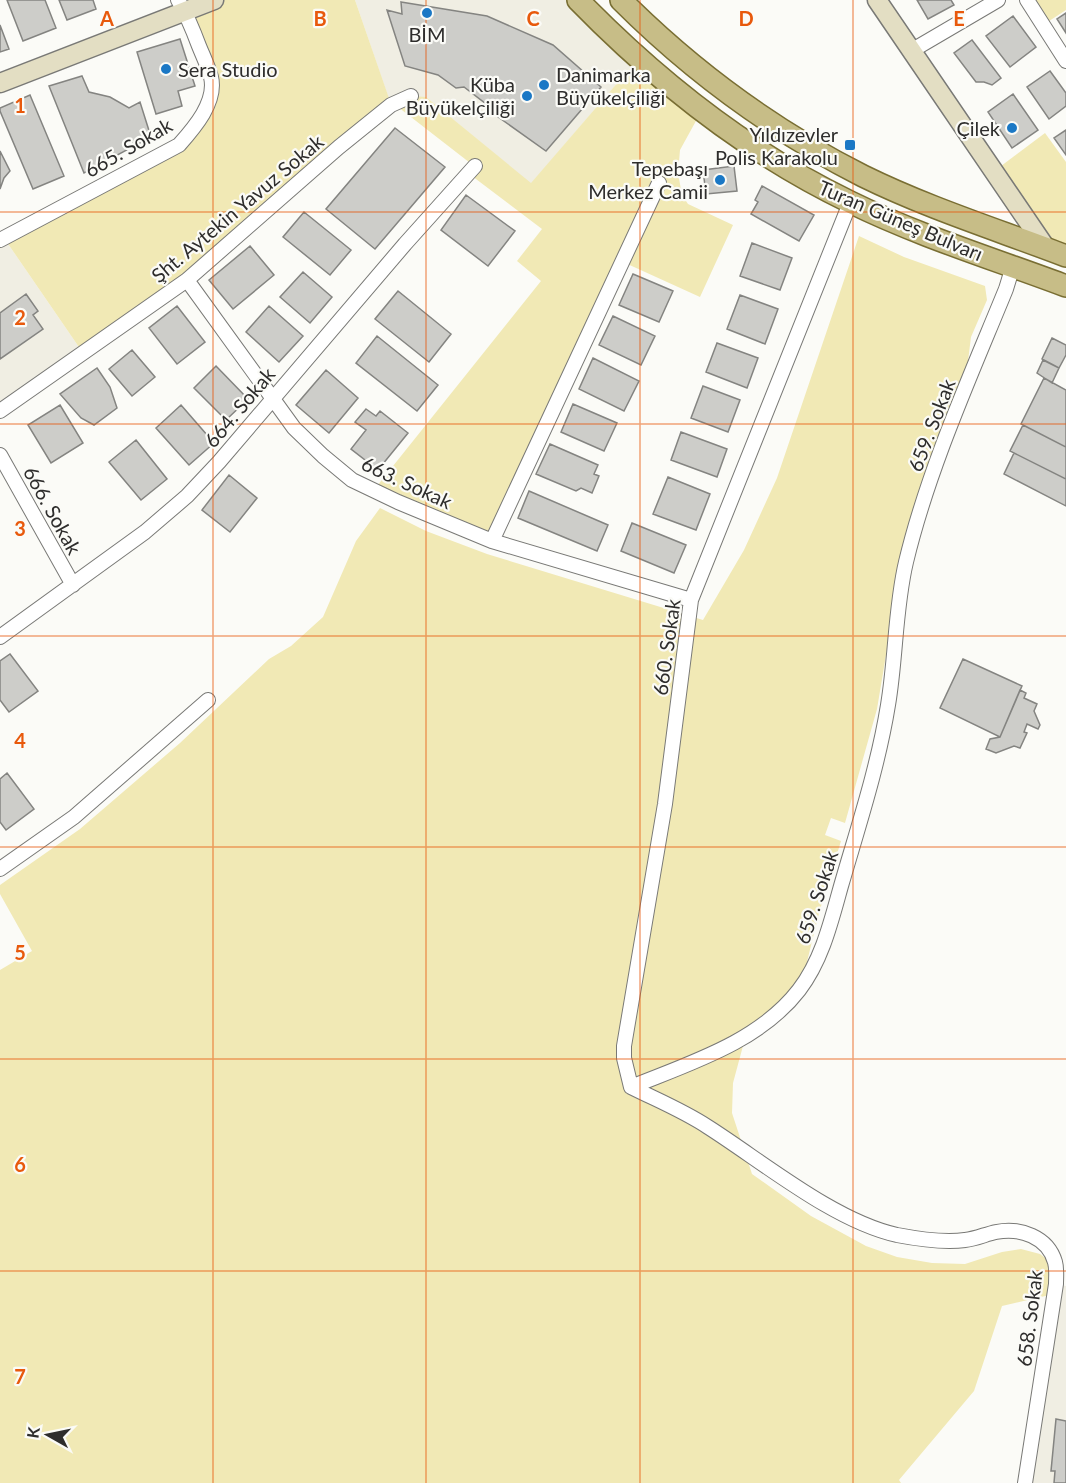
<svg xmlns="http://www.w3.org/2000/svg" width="1066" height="1483" font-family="Lato,sans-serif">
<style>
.built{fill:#f0eee3}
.green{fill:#f1e9b5}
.building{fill:#cdcdc9;stroke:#848481;stroke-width:1.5}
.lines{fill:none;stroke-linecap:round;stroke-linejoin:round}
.minor-casing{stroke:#797976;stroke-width:16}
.secondary-casing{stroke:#797976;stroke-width:21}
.primary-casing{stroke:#796e33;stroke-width:24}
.minor{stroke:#fff;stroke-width:14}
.secondary{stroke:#e3dec3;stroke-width:18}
.primary{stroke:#c7bd87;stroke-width:21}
.grid{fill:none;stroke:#e8590c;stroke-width:1.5;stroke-opacity:0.55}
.poi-dot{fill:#1b78c5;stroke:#fbfbf7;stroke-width:2}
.labels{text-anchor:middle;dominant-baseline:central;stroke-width:4.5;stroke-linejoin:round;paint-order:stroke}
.poi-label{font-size:20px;fill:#2e2d2c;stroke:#fbfbf7;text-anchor:end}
.street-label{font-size:20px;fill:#2e2d2c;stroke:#fbfbf7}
.grid-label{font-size:20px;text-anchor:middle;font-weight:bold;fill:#e8590c;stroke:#fbfbf7;stroke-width:4.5;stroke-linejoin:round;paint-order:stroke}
</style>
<rect width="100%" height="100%" fill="#fbfbf7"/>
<path class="built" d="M 355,0 L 578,0 L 638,59 L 531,184 L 426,97 L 391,105 Z
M 4,238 L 83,353 L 0,411 L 0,240 Z
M 1056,1284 L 1066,1286 L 1066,1483 L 1025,1483 Z"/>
<path class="green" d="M 214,0 L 355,0 L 391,104 L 411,96 L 426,97 L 531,183 L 638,59 L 702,110 L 680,150 L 678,173 L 682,195 L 688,204 L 733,225 L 700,297 L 623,262 L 492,541 L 373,491 L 541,281 L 517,261 L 542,229 L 468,173 L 474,166 L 398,107 L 187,280 L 83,353 L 4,238 L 179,145 L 210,94 L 185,11 Z
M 1027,0 L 1066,0 L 1066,10 L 1043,25 Z
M 1045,133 L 1066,162 L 1066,256 L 1046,248 L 993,172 Z
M 859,236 L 904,257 L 985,286 L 987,300 L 971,337 L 967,369 L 889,637 L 877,709 L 845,823 L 831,818 L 825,835 L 841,841 L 819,913 L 803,978 L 797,989 L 747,1031 L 733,1083 L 732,1113 L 752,1174 L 811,1216 L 866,1246 L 897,1257 L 932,1263 L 965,1264 L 1002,1252 L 1021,1249 L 1040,1254 L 1052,1263 L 1054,1294 L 1002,1306 L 974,1391 L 899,1480 L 901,1483 L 0,1483 L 0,970 L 32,951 L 0,894 L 0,885 L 80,829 L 180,743 L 269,659 L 291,646 L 323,617 L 356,541 L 380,508 L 426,531 L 487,554 L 703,620 L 744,550 L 777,478 Z"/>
<path class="building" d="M 7,0 L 45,0 L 56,28 L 23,41 Z
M 59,0 L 93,0 L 96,9 L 67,20 Z
M 917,0 L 951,0 L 954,5 L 928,19 Z
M 401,2 L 487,16 L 553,45 L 601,87 L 546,151 L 484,107 L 486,104 L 464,87 L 456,88 L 438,75 L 405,66 L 387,10 L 402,14 Z
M 1066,13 L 1066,33 L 1057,19 Z
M 1013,16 L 1036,47 L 1010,67 L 986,36 Z
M 0,25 L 9,49 L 0,52 Z
M 180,39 L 195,86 L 178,91 L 182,106 L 156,114 L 137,52 Z
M 972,40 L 1001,78 L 992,85 L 984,82 L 976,82 L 954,53 Z
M 1050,71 L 1066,93 L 1066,106 L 1049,119 L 1027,87 Z
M 82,76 L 89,92 L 110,97 L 129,108 L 140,102 L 151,137 L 84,173 L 49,86 Z
M 1013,94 L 1038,130 L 1012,148 L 988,112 Z
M 30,95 L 64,176 L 33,189 L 0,111 L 0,108 Z
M 395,128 L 445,167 L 375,249 L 326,209 Z
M 1066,130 L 1066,155 L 1054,138 Z
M 0,151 L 10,171 L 4,178 L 0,189 Z
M 734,166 L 737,191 L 706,194 L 703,170 Z
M 762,186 L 814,215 L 799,241 L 751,214 L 758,202 L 755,200 Z
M 466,195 L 515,231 L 488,266 L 441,230 Z
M 304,212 L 351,250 L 330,275 L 283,237 Z
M 752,243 L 792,258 L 780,290 L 740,276 Z
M 250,246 L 274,275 L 233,309 L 209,280 Z
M 303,272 L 332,297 L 310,323 L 280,297 Z
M 633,274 L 673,291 L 659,322 L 619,305 Z
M 398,291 L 451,334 L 429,362 L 375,319 Z
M 26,294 L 38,311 L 33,315 L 43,329 L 0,359 L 0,313 Z
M 740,295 L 778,309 L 765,344 L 727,329 Z
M 177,306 L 205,342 L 177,364 L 149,328 Z
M 269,306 L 303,336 L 279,362 L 246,332 Z
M 613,316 L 655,336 L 641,365 L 599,345 Z
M 377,336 L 438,385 L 417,411 L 356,363 Z
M 1052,338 L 1066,345 L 1066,355 L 1059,368 L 1042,359 Z
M 717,343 L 758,358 L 747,388 L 706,372 Z
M 132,350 L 155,377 L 132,396 L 109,369 Z
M 593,358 L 639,381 L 624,411 L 579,389 Z
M 1043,360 L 1059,368 L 1052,383 L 1037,373 Z
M 216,366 L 248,399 L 226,420 L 194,388 Z
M 97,368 L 110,387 L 117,408 L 94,425 L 81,418 L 60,394 Z
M 326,370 L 358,398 L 329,433 L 296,405 Z
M 1044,378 L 1066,390 L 1066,447 L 1021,424 Z
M 703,386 L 740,400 L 728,432 L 691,418 Z
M 573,404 L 617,423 L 604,451 L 561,432 Z
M 60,405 L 83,443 L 51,463 L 28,425 Z
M 181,405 L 214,443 L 189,465 L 156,428 Z
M 366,409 L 376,416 L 380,411 L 408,433 L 378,470 L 351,449 L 366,430 L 355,422 Z
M 1023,425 L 1066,447 L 1066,479 L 1010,451 Z
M 681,432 L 727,449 L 717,477 L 671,460 Z
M 136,440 L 167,479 L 141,500 L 109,462 Z
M 550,444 L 598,465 L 594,474 L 599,476 L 592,493 L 581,488 L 576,491 L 536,474 Z
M 1014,453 L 1066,479 L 1066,506 L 1004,474 Z
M 229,475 L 257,498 L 230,532 L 202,510 Z
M 668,477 L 710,494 L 696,530 L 653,514 Z
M 529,491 L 608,525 L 597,551 L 518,518 Z
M 632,523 L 686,545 L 674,573 L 621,551 Z
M 10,654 L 38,691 L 9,712 L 0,700 L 0,661 Z
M 963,659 L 1022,686 L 1000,737 L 940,708 Z
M 1020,690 L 1026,693 L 1024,698 L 1037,704 L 1034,711 L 1040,725 L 1038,729 L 1027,724 L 1024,732 L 1027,733 L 1020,748 L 1014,746 L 996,753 L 986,749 L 990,739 L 1000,737 Z
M 7,773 L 34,809 L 6,830 L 0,822 L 0,779 Z
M 1056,1419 L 1066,1421 L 1066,1483 L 1054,1483 L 1055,1471 L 1051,1471 Z"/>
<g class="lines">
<defs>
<path id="minor" d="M 1027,0 L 1066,61
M 911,51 L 998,0
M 0,240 L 179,145 C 194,128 217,102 211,77 C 208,66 203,56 199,46 C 193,30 187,15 178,0
M 187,280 L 294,428 L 323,456 L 352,480 L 398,502 L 492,541 L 691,600
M 0,411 L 187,280 L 339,147 L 391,105 L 411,96
M 0,455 L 73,585
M 492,541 L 659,183
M 0,637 L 145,532 L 187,496 L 219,462 L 405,244 L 475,166
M 0,869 L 74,817 L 208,700
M 631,1087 C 690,1063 759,1042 799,990 C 822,960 831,922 841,886 C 858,827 878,767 888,705 C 896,658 895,608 906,562 C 928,470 970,377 1006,289 L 1013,266
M 631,1087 L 624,1058 L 624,1046 L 665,804 L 691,600 L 850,203
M 631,1087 C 657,1100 684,1111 708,1127 C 763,1162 834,1221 897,1235 C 918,1239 944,1243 965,1240 C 976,1239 986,1234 996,1232 C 1020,1227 1048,1237 1055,1262 C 1057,1269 1056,1277 1056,1284 L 1025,1483"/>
<path id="secondary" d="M 877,0 L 1046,248
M 0,83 L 214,0"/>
<path id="primary" d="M 578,0 C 657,81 748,153 850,202 C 919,236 994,259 1066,286
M 621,0 C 691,70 774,131 863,176 C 928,208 998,230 1066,256"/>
</defs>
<use href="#minor" class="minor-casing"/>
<use href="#secondary" class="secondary-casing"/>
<use href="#primary" class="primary-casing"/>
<use href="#minor" class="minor"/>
<use href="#secondary" class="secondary"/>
<use href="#primary" class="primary"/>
</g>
<path class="grid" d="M 213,0 L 213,1483M 426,0 L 426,1483M 640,0 L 640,1483M 853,0 L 853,1483M 0,212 L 1066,212M 0,424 L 1066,424M 0,636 L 1066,636M 0,847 L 1066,847M 0,1059 L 1066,1059M 0,1271 L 1066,1271"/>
<g class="poi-dot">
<circle cx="427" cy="13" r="6"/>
<circle cx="166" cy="69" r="6"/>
<circle cx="544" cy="85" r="6"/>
<circle cx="527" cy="96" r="6"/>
<circle cx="1012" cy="128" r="6"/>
<rect x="844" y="139" width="12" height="12" rx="3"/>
<circle cx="720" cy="180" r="6"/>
</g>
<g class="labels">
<g class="poi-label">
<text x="427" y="34" text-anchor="middle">BİM</text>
<text x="178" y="69" text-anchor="start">Sera Studio</text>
<text x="556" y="74" text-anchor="start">Danimarka<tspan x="556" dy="23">Büyükelçiliği</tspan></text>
<text x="515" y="84">Küba<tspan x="515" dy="23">Büyükelçiliği</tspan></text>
<text x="1000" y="128">Çilek</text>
<text x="838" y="134">Yıldızevler<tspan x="838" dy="23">Polis Karakolu</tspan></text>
<text x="708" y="168">Tepebaşı<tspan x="708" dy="23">Merkez Camii</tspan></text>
</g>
<g class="street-label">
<text transform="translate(128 147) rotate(-30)">665. Sokak</text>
<text transform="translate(237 208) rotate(-40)">Şht. Aytekin Yavuz Sokak</text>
<text transform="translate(901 220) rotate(23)">Turan Güneş Bulvarı</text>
<text transform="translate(239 407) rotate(-50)">664. Sokak</text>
<text transform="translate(931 425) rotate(-69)">659. Sokak</text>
<text transform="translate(407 482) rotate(25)">663. Sokak</text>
<text transform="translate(53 510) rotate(61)">666. Sokak</text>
<text transform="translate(666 647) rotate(-82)">660. Sokak</text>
<text transform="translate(816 897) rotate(-72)">659. Sokak</text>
<text transform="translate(1029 1318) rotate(-83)">658. Sokak</text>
</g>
</g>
<g class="grid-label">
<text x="107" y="26">A</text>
<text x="320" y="26">B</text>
<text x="533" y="26">C</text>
<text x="746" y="26">D</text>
<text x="959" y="26">E</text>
<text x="20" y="113">1</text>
<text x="20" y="325">2</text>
<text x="20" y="536">3</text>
<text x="20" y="748">4</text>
<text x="20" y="960">5</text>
<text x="20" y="1172">6</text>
<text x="20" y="1384">7</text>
</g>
<g transform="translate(48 1435) rotate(279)" stroke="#fbfbf7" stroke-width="4.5" paint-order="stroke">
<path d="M0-4.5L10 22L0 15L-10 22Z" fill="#2e2d2c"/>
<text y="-9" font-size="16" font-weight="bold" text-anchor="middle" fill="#2e2d2c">K</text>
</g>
</svg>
